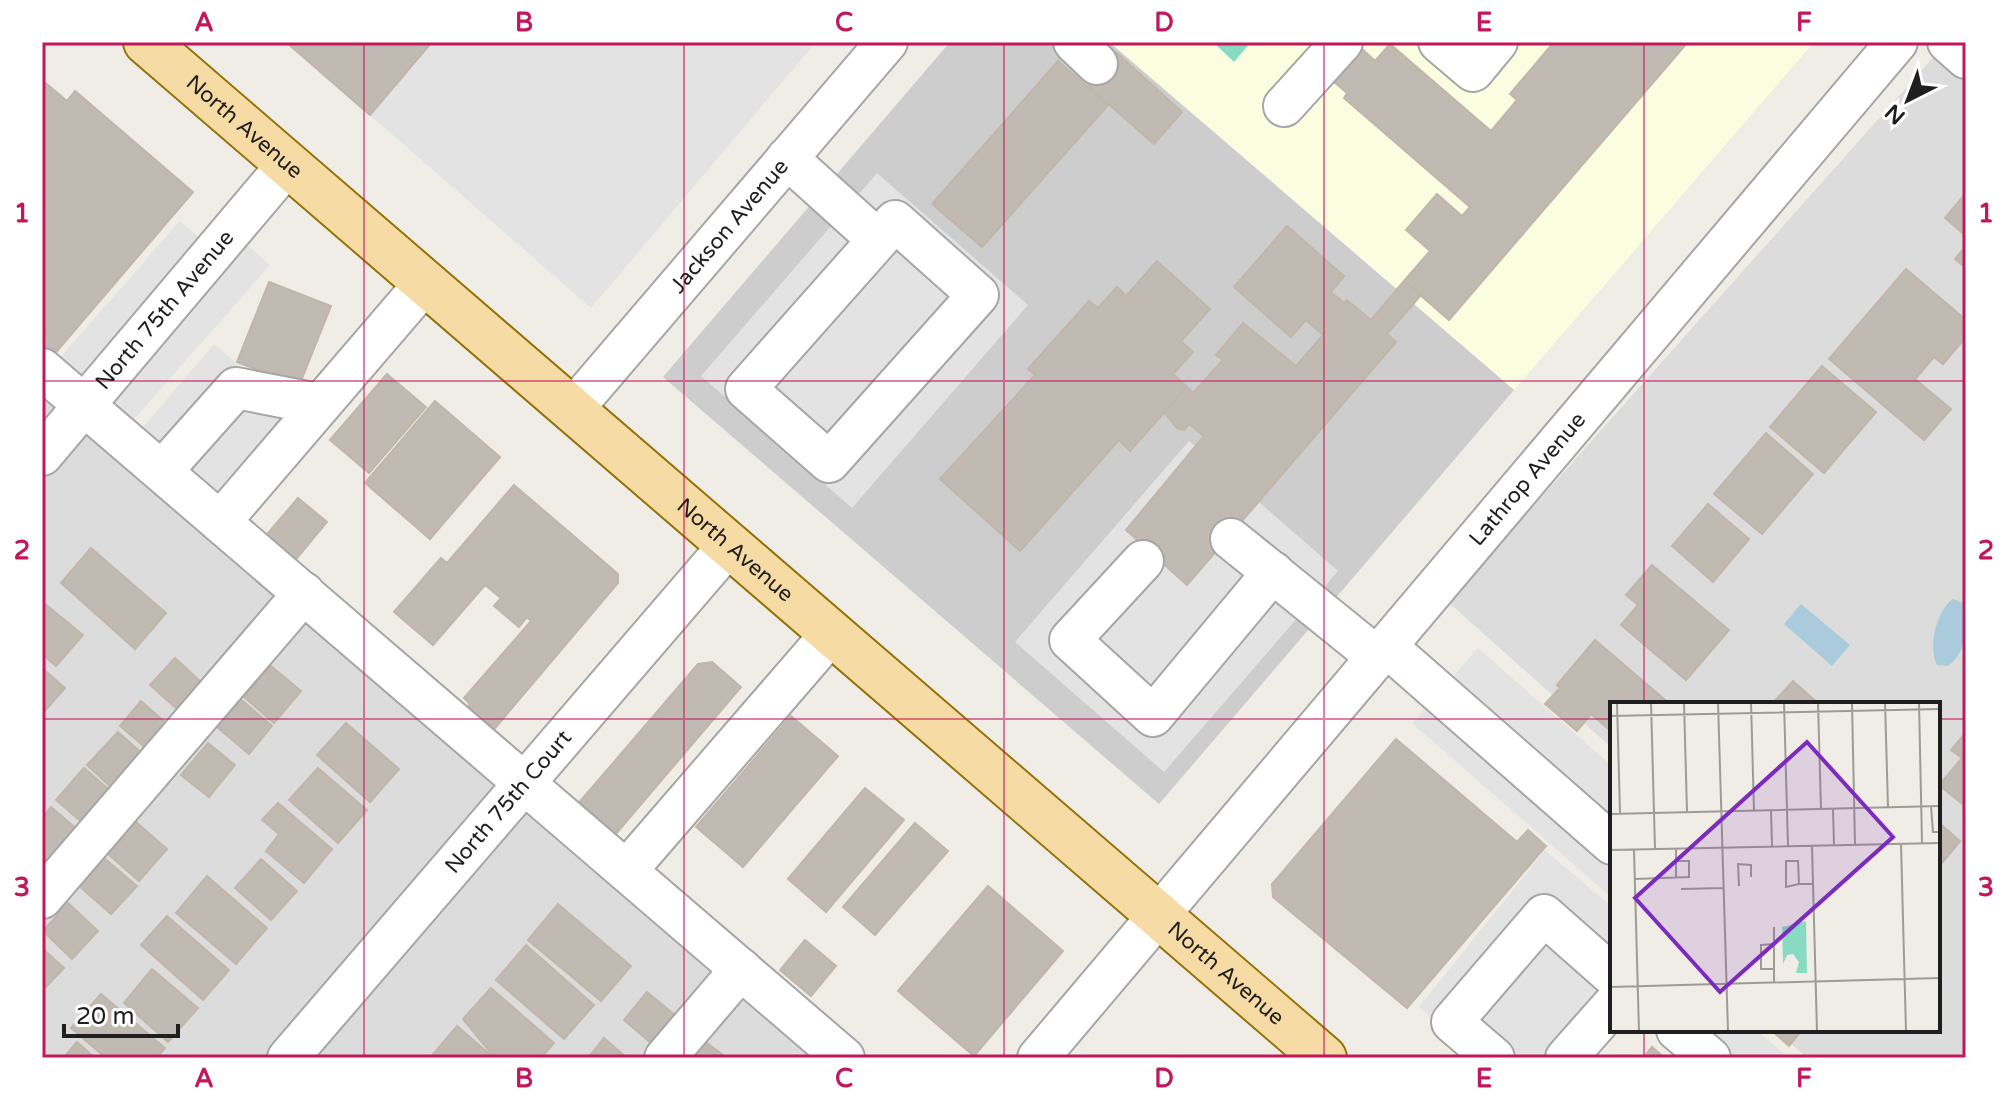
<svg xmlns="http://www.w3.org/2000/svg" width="2008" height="1100" font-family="'Varela Round',sans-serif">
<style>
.residential{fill:#dddcdc}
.education{fill:#fbfde1}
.religious{fill:#cdcdcd}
.pitch{fill:#88dac2}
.parking{fill:#e3e3e3}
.water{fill:#a9cbdb}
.building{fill:#c0bab3;stroke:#c1b6a9;stroke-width:2}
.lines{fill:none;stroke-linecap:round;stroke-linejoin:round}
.minor-casing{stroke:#a6a6a6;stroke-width:44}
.major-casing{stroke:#937208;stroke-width:48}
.minor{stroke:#fff;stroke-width:40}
.major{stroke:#f7dba4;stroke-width:44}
.grid{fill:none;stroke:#c2185b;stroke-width:2;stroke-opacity:0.55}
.labels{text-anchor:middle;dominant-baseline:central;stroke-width:7;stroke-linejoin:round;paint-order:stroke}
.street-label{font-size:22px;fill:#1f1f1f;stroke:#fff}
.inset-road{fill:none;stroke:#9c9b96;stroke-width:2}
.view{fill:#7b2cbf;fill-opacity:0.15;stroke:#7b2cbf;stroke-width:4}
.inset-edge{fill:none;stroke:#1f1f1f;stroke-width:4}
.neatline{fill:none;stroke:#c2185b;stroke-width:3}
.grid-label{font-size:26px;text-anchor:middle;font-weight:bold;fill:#c2185b}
</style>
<rect width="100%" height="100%" fill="#f0ede6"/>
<path class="residential" d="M 1947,42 L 1966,42 L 1966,1058 L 1807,1058 L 1776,1030 L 1938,1030 L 1938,704 L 1612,704 L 1612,748 L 1448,602 Z
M 42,358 L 810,1012 L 864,1058 L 42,1058 Z"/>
<path class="education" d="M 1109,42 L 1814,42 L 1514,390 Z"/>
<path class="religious" d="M 950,42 L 1109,42 L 1514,390 L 1159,804 L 663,377 Z"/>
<path class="pitch" d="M 1213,42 L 1251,42 L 1234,62 Z"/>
<path class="parking" d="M 432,42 L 816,42 L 591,308 L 370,115 Z
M 877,173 L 1028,305 L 852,508 L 701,376 Z
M 180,221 L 203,241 L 79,380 L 57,361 Z
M 247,245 L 270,265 L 129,425 L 106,405 Z
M 214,344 L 291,409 L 215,500 L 137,434 Z
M 1189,441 L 1338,571 L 1164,772 L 1015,642 Z
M 1478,648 L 1612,766 L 1612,898 L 1412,723 Z
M 1545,850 L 1612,907 L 1612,1028 L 1586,1058 L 1478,1058 L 1419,1007 Z
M 1651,1030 L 1756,1030 L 1789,1058 L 1683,1058 Z"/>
<path class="water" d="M 1953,599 L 1966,604 C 1966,626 1968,652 1948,666 L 1937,665 C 1928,646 1936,611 1953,599 Z
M 1801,604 L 1850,645 L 1832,666 L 1784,624 Z"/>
<path class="building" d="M 286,42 L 432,42 L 370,115 Z
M 1554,42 L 1688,42 L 1449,320 L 1404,281 L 1430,251 L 1406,230 L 1437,194 L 1462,216 L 1470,207 L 1344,98 L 1347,93 L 1327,76 L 1356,43 L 1375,61 L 1390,44 L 1491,131 L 1517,100 L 1510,94 Z
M 1117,53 L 1182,112 L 1154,144 L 1088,86 Z
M 1058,61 L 1108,105 L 982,247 L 932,204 Z
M 42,80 L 67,101 L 75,91 L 193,192 L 51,358 L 42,351 L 42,333 L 46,329 L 42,326 Z
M 1966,193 L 1966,236 L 1945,218 Z
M 1287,226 L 1344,276 L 1331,292 L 1344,303 L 1347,300 L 1371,320 L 1404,281 L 1421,295 L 1387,334 L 1396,342 L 1187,585 L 1126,530 L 1204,436 L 1189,424 L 1184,430 L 1177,428 L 1164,412 L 1187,387 L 1193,393 L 1223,360 L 1216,355 L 1243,323 L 1296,366 L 1323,335 L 1306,320 L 1291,337 L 1234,287 Z
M 1966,246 L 1966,268 L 1955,259 Z
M 1157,261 L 1210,309 L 1181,341 L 1193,352 L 1173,374 L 1187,387 L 1130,451 L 1119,440 L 1020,551 L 940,479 L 1035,375 L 1028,369 L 1089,301 L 1098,308 L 1117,287 L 1126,296 Z
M 1906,269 L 1966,320 L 1966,337 L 1943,364 L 1934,357 L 1915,379 L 1951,409 L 1924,440 L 1829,359 Z
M 269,282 L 331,306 L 299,386 L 237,362 Z
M 1822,366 L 1876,412 L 1824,473 L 1770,427 Z
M 387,374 L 426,407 L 369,473 L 330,440 Z
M 435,401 L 500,457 L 430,539 L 365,483 Z
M 1766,433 L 1813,474 L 1762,534 L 1714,494 Z
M 514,485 L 618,574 L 618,583 L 490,734 L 464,712 L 470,704 L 464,698 L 531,621 L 527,617 L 519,627 L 494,606 L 501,598 L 485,585 L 433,645 L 394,612 L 441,558 L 447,563 Z
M 298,498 L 327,522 L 292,564 L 263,539 Z
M 1708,504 L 1749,539 L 1713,582 L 1672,546 Z
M 91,548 L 166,613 L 135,649 L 61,583 Z
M 1652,565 L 1729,630 L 1686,680 L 1621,625 L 1638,605 L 1626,595 Z
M 44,603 L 83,635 L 56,666 L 42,654 Z
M 1595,640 L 1670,704 L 1612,704 L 1612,732 L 1591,714 L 1577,731 L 1545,704 L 1560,688 L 1557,685 Z
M 175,658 L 201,682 L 177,709 L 150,685 Z
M 712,662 L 741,687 L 614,836 L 577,805 L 698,664 Z
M 271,666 L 301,691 L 274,723 L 244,697 Z
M 42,668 L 65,688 L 42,714 Z
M 1793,681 L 1819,704 L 1772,704 Z
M 239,698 L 272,726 L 249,754 L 216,726 Z
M 141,701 L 167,724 L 146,748 L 120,726 Z
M 791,716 L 838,756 L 743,867 L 696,827 Z
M 346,723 L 399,769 L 370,802 L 317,755 Z
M 118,732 L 145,756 L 114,790 L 87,765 Z
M 1966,732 L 1966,807 L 1939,785 L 1962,758 L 1951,750 Z
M 1396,739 L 1517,842 L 1528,830 L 1546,846 L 1407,1008 L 1273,897 L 1272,884 Z
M 208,743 L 235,765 L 209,797 L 181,775 Z
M 84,768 L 113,793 L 85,825 L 56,800 Z
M 318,768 L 367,810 L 338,843 L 289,800 Z
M 865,788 L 904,820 L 826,912 L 788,879 Z
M 278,803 L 332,849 L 304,883 L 266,851 L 279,834 L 262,820 Z
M 51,807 L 78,830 L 46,868 L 42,864 L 42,818 Z
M 136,822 L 167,849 L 139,881 L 108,854 Z
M 1938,822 L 1960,841 L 1938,868 Z
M 915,823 L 948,851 L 875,935 L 843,907 Z
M 104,858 L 137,886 L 111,914 L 79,886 Z
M 261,859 L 297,891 L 271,920 L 235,888 Z
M 207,876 L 267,928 L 236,964 L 176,913 Z
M 988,886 L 1063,951 L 974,1056 L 898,991 Z
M 68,903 L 98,931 L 72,959 L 43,931 Z
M 558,904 L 631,966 L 601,1001 L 528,940 Z
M 167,916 L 229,970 L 203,1000 L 141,945 Z
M 805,940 L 836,966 L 811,996 L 780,970 Z
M 526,945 L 594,1005 L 564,1039 L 496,980 Z
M 42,948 L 64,968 L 42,991 Z
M 152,969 L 198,1008 L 168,1042 L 124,1003 Z
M 491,988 L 554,1043 L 541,1058 L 499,1058 L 490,1052 L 463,1019 Z
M 647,992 L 681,1020 L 658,1049 L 624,1020 Z
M 101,994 L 165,1048 L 156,1058 L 106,1058 L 71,1028 Z
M 457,1026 L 494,1058 L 430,1058 Z
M 1771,1030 L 1802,1030 L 1789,1046 Z
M 604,1038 L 627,1058 L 588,1058 Z
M 703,1040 L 727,1058 L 690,1058 Z
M 77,1042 L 95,1058 L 63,1058 Z
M 1652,1047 L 1665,1058 L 1643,1058 Z"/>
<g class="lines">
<defs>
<g id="minor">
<path d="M 1074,42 L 1097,64"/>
<path d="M 1439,42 L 1473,71 L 1497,42"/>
<path d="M 1948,42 L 1966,58"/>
<path d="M 1284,106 L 1342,42"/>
<path d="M 787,158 L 878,240 L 746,389 L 829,462 L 978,295 L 895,221 L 878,240"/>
<path d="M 42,369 L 844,1058"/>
<path id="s1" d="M 572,410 L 887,42"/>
<path id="s2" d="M 42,455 L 288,164"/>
<path d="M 162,471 L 236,388 L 318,404"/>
<path d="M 220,522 L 425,283"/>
<path d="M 1231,539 L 1377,657"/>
<path d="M 1143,561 L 1070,640 L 1153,716 L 1273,572"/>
<path d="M 1386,646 L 1612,844"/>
<path d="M 627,870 L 831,634"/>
<path d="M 42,898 L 304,593"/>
<path d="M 1677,1030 L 1710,1058"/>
<path id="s3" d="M 288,1058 L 729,545"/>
<path d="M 665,1058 L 741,969"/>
<path id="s4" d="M 1038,1058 L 1897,42"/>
<path d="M 1494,1058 L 1452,1022 L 1544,915 L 1612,975"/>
<path d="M 1566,1058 L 1612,1006"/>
</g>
<g id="major">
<path id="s5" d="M 146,42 L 1324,1058"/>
</g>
</defs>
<use href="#minor" class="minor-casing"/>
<use href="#major" class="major-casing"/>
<use href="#minor" class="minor"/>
<use href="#major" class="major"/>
</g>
<path class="grid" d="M 364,42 L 364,1058M 684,42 L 684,1058M 1004,42 L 1004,1058M 1324,42 L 1324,1058M 1644,42 L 1644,704M 42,381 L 1966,381M 42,719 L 1612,719M 1938,719 L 1966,719M 1644,1030 L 1644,1058"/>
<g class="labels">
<g class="street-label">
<text stroke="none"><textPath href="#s5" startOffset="130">North Avenue</textPath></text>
<text stroke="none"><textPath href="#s1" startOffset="242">Jackson Avenue</textPath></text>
<text stroke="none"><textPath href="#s2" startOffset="190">North 75th Avenue</textPath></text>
<text stroke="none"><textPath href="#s4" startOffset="758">Lathrop Avenue</textPath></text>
<text stroke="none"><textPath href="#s5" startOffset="778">North Avenue</textPath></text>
<text stroke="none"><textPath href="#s3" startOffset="338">North 75th Court</textPath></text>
<text stroke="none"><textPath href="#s5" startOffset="1426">North Avenue</textPath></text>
</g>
</g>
<g transform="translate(1610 702)">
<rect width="330" height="330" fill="#f0ede6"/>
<path d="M 196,219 L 197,271 L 186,271 L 189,260 L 183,252 L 177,253 L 173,262 L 172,225 Z" fill="#88dac2"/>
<path class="inset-road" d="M 7,0 L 10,111M 41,0 L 45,147M 74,0 L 77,110M 108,0 L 118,330M 141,0 L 144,109M 174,0 L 178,144M 208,0 L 211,107M 242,0 L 245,143M 275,0 L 278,105M 309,0 L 312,141M 0,14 L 330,7M 321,104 L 323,130 L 330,130M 223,107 L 224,143M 161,108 L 162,144M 0,112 L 330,104M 291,142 L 296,330M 202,144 L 207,330M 66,147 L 66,176M 0,148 L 330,141M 24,148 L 29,330M 25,177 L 79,175 L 79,159 L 66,159M 189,182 L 176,185 L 176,159 L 188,159 L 189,182 L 203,182M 129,184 L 128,162 L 141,163 L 141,175M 71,187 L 113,186M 164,225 L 164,280M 164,242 L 151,243 L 151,267 L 164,267M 0,285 L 330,276"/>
<path class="view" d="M 197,40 L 283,135 L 110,290 L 25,196 Z"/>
<rect width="330" height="330" class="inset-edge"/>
</g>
<rect width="2008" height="1100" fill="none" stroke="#ffffff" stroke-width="88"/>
<g transform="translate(1908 100) rotate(222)" stroke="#ffffff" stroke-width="6" paint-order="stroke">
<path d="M0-6L14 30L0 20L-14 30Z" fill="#1f1f1f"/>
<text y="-12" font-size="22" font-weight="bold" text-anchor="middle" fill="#1f1f1f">N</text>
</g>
<path d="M64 1024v12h114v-12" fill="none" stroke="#1f1f1f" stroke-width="4"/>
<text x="76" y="1024" font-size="24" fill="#1f1f1f" stroke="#ffffff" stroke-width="6" paint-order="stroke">20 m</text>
<rect x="44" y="44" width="1920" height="1012" class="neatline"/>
<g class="grid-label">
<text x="204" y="31">A</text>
<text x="524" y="31">B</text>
<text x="844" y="31">C</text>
<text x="1164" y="31">D</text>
<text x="1484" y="31">E</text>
<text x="1804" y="31">F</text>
<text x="22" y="222">1</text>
<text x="1986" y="222">1</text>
<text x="22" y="559">2</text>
<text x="1986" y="559">2</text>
<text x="22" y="896">3</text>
<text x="1986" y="896">3</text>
<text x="204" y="1087">A</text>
<text x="524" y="1087">B</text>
<text x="844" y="1087">C</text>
<text x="1164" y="1087">D</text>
<text x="1484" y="1087">E</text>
<text x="1804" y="1087">F</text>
</g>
</svg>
